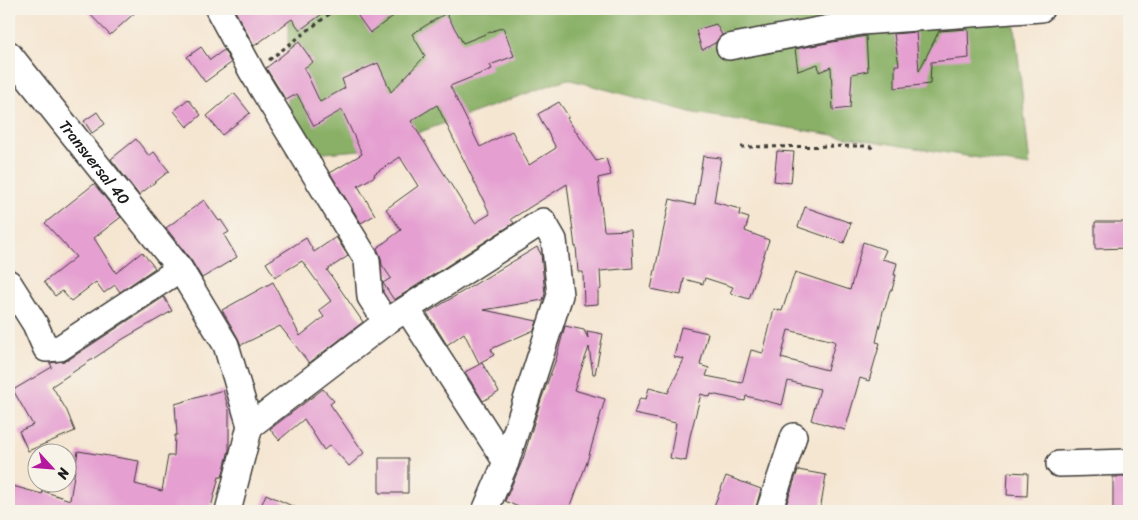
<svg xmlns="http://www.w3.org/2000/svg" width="1138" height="520" font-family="Sriracha,sans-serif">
  <rect width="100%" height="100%" fill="#f7f3e8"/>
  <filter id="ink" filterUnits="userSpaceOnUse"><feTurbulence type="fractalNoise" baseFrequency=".02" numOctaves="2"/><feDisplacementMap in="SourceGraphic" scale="10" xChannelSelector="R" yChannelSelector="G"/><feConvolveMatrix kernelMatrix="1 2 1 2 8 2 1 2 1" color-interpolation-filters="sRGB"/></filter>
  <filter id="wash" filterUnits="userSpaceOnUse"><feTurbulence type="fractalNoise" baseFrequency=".0096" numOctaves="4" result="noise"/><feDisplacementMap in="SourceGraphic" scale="20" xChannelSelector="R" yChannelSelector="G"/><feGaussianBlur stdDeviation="1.12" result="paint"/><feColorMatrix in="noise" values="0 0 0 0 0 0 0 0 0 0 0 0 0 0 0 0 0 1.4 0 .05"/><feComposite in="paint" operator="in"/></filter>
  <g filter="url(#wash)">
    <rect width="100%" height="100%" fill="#f5e6d2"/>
    <path fill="#89b066" stroke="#526641" d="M288,9H1013L1030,166L694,113L567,79L373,149L288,156Z"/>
    <g id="blocks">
      <path fill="#e5a0d1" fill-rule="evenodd" d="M85,9H139L110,35Z
        M234,9H329L300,30L292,19L254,46Z
        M353,9H403L370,33Z
        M446,13L463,43L503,27L514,56L490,65L492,69L450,86L480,147L512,131L529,165L556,148L538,114L559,102L569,117L567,118L596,161L606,158L611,175L598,178L604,230L605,231L631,230L633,268L600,271L601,289L598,291V304L584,305L583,272H578L576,246L575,247L567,184L511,219L514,223L394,300L383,283L391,278L382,265L381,258L377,248L401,230L386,209L418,186L400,157L374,174L375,176L358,186L375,215L361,223L330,173L362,154L342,110L314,126L297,94L286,100L266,68L299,42L313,62L304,68L320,102L345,88L342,79L378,63L391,92L425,56L412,34ZM437,105L490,214L475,223L411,121Z
        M716,24L722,35L715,43L702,50L696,30Z
        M968,29L969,58L931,62L930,84L895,88V65H899L894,34L916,32L919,71L939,31Z
        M866,36L868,71L852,74L850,108L833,110L831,67L819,72L818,64L798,71L795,49Z
        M201,47L210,60L224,50L231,63L205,82L187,57Z
        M234,93L250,113L222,135L207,116Z
        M188,99L201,115L187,127L174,111Z
        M97,112L105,124L92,133L84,121Z
        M136,139L149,156L154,152L169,171L139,195L111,159Z
        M777,151L794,152L791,183L774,181Z
        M703,156L721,158L714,202L740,209L739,215L749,218L745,231L769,240L749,299L730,293L733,287L705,278L703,284L684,279L681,295L651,289L670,199L695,205Z
        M94,184L121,217L94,238L116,273L142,252L155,268L120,292L115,285L104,293L96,282L71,301L62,291L55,296L44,282L76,257L45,223Z
        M204,200L219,221L221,220L229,232L224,235L237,257L202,278L191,260L166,228Z
        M805,207L851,223L844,243L798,227Z
        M1095,222H1129V248L1095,249Z
        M336,237L348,256L327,270L363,322L309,363L280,326L241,345L238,338L222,310L273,282L300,336L324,317L319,310L331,301L302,261L275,277L266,263L306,238L314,252Z
        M863,242L886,250L882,259L897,263L894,275H896L892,290H890L885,308L884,307L876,342L880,343L869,381L860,378L845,430L811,420L820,389L788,381L782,405L746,396L745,401L711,394L710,397L701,394L690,436L686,461L670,458L676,423L634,414L640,398L646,399L649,388L668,393L684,359L674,357L681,327L708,333L700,365L709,368L706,376L742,383L751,350L763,353L774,309L782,311L795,272L850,290ZM788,330L834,341L835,343L827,370L781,358Z
        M537,247L541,254L545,294L543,300L484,310L537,321L534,330L491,349L494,355L479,363L464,333L447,345L427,313Z
        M164,297L172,311L123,339L52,386L67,411L75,431L28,451L19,431L33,425L13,390L52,367L50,363L68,360Z
        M565,326L584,330L588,338L587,331L603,334L595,374H593L589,347L574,390L605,399L587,462L569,511H527L505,501L523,459L541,400L556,359Z
        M482,363L499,392L483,401L465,372Z
        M323,389L334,401L330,404L364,453L349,466L330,445L324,450L304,419L279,440L270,429Z
        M223,390L229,410V450L222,477H219L210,511H9V485L42,494L43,491L70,500L78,451L139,461L135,484L162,491L168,456H174L175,435H177L175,404Z
        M379,458H408V493H379Z
        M798,470L826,475L820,511H784Z
        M1008,472L1028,473L1027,496L1007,495Z
        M726,476L761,489L755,511H712Z
        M1113,477H1129V511H1113Z
        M266,494L303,511H259Z"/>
    </g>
  </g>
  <g filter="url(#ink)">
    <use href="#blocks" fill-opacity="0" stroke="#3d3a37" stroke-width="1"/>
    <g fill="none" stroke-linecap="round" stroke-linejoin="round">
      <g stroke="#3d3a37" stroke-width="28">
        <g id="minor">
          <path d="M218,9L252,72L367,260L370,297L386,322"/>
          <path d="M729,47L861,22L1041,9"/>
          <path id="s1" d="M9,54L180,269L226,345L250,426L228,511"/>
          <path d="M9,283L35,324L46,349L60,348L180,269"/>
          <path d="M407,309L506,462"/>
          <path d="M250,426L386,322L543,221L554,240L560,295L506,462L485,511"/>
          <path d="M1059,464L1129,462"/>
          <path d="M769,511L794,436"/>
        </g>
      </g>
      <path stroke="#3d3a37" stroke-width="3" stroke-dasharray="4 4" stroke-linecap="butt" d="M269,60L336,9
        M741,147L865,146L871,147L873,150"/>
      <use href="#minor" stroke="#fff" stroke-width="25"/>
    </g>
  </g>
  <g text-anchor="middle" stroke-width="4" stroke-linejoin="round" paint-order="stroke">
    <g font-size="16" fill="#1c1c1c" stroke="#f7f3e8">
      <text dy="6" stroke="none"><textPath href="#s1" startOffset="138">Transversal 40</textPath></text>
    </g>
  </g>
  <rect width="1138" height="520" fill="none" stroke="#f7f3e8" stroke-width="30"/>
  <g transform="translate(52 468) rotate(116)"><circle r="24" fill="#f7f3e8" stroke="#9f9d96"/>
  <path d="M0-4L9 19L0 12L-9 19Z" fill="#b5179e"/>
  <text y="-8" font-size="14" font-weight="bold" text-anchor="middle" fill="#1c1c1c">N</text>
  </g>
</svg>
